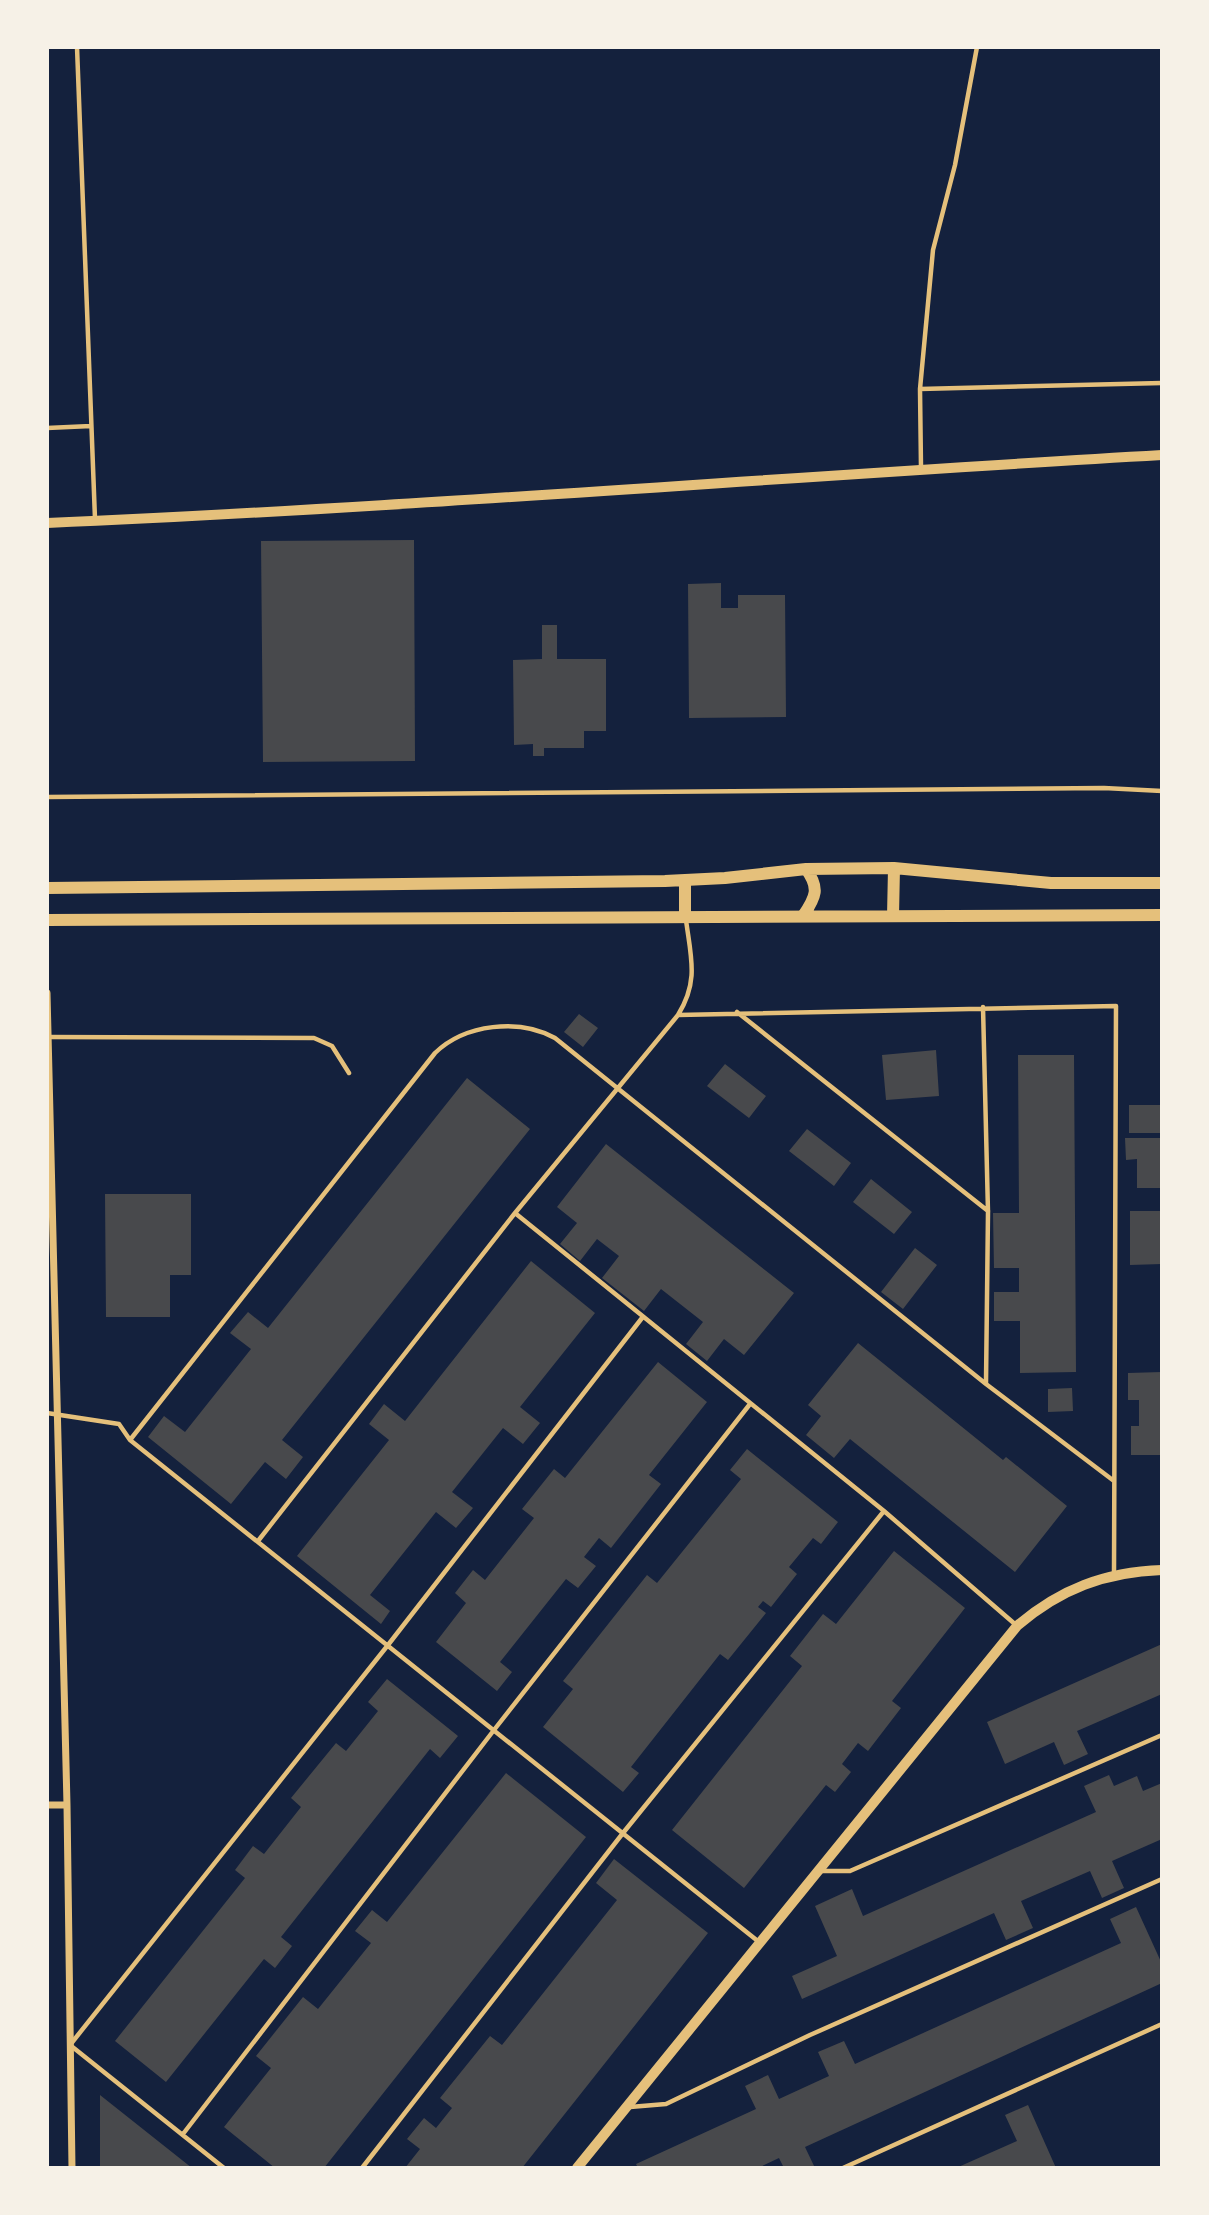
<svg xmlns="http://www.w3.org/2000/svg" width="1209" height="2215" font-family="'Open Sans',sans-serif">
  <rect width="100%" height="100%" fill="#14213d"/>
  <path fill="#48494c" d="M414,540L415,761L263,762L261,541Z
    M721,583V608H738V595H785L786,717L689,718L688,584Z
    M542,625H557V659H606V731H584V748H544V756H533V744L514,745L513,660L542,659Z
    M579,1014L598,1028L583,1047L564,1032Z
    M936,1050L939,1096L886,1100L882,1055Z
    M1018,1055H1074L1076,1372L1020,1373V1321H994V1292H1019V1268H994L993,1213H1019Z
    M725,1064L766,1096L749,1118L707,1086Z
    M467,1078L530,1129L282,1440L303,1457L286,1479L265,1462L231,1504L148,1437L164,1416L185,1432L251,1349L230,1333L248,1312L268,1328Z
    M1129,1105H1162V1133H1129Z
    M807,1129L851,1163L834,1186L789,1151Z
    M1125,1138H1162V1188H1137V1159L1126,1160Z
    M606,1144L794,1293L744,1355L724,1339L707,1361L686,1344L703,1322L661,1289L644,1311L602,1278L619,1256L597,1239L580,1261L560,1244L577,1223L557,1207Z
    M871,1179L912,1212L894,1234L853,1202Z
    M105,1194H191V1275H170V1317H106Z
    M1130,1211H1162V1264L1130,1265Z
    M915,1248L937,1265L903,1309L881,1292Z
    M531,1261L595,1313L520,1407L540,1423L523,1444L503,1428L452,1492L473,1508L456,1528L436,1512L370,1595L390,1611L381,1624L297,1556L389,1440L369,1424L384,1404L405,1421Z
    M858,1343L1003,1460L1006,1457L1067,1506L1015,1572L850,1439L834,1458L806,1435L821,1416L808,1405Z
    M658,1362L707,1402L649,1475L661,1484L611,1548L599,1538L584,1557L596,1566L578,1588L566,1579L500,1662L512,1672L497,1691L436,1642L466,1603L455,1593L473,1570L485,1580L534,1518L522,1509L554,1469L565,1478Z
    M1162,1372V1455H1131V1426H1139V1400H1128V1373Z
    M1072,1388L1073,1411L1048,1412V1389Z
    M747,1449L838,1522L821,1544L813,1538L789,1567L797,1574L771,1607L763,1601L758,1607L766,1613L728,1660L720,1654L631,1767L639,1773L623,1792L543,1727L573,1689L563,1681L647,1575L657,1583L741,1479L730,1470Z
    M894,1551L965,1608L892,1701L901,1708L868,1751L858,1743L842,1764L851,1772L835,1792L826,1785L744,1888L672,1830L802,1666L790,1656L823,1614L836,1624Z
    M1162,1644V1694L1077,1731L1088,1754L1064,1765L1054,1742L1005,1764L987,1722Z
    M387,1679L458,1736L440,1758L430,1749L281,1937L292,1946L275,1968L264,1959L166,2082L115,2041L245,1878L235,1870L253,1846L264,1854L301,1807L291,1798L336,1743L346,1751L378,1711L368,1702Z
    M506,1773L586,1837L324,2168H275L224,2127L271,2068L256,2056L303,1997L318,2009L371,1943L355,1931L372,1910L387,1922Z
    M1109,1775L1114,1786L1137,1776L1143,1791L1162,1783V1839L1112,1861L1124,1888L1102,1898L1090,1871L1021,1901L1033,1928L1006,1940L994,1913L802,1999L792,1976L837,1956L815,1906L852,1889L863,1916L1096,1812L1084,1786Z
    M614,1859L708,1933L522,2168H405L420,2149L407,2139L424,2118L436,2128L452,2108L440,2098L490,2036L502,2045L617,1900L596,1883Z
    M1136,1907L1162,1964V1983L805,2147L815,2168H784L779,2158L758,2168H638L636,2164L756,2109L745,2086L768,2075L779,2099L829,2076L818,2052L844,2041L855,2064L1121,1943L1110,1919Z
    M100,2095L192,2168H100Z
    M1028,2105L1056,2168H956L1017,2141L1005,2115Z"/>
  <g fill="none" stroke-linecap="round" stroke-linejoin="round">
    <path stroke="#e5c07b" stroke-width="4.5" d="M77,47L95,519
      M920,389L1162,383
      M47,428L91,426
      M921,468L920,389L933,250L955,165L977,47
      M47,797L1104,788L1162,791
      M983,1007L988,1212L986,1383
      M737,1012L988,1211
      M678,1015L1116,1006L1114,1574
      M48,1037L314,1038L332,1046L349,1073
      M515,1213L884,1511L1016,1625
      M47,1413L119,1424L130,1440L759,1942
      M130,1440L435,1053C465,1024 519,1018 555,1038L986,1384L1114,1481
      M258,1541L515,1213L678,1015C699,981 691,958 686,920
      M822,1871H850L1162,1735
      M630,2107L666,2104L810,2035L1162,1879
      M183,2134L494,1730L750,1404
      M224,2168L70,2045L388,1645L642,1318
      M362,2168L623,1833L884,1511
      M843,2168L1162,2024"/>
    <path stroke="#e5c07b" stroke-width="7" d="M47,993L67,1805L72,2168
      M47,1805H67"/>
    <path stroke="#e5c07b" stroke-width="10" d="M47,523C419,507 790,476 1162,455
      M577,2168L1017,1626C1060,1589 1105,1572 1162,1570"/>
    <path stroke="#e5c07b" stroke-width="12" d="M685,880V916
      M47,888L665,881L725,878L806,869L894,868L1051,883H1162
      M803,916C816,897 820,888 806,869
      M893,916L894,868
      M47,920L1162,915"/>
  </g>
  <rect width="1209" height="2215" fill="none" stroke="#f6f1e7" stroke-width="98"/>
</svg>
